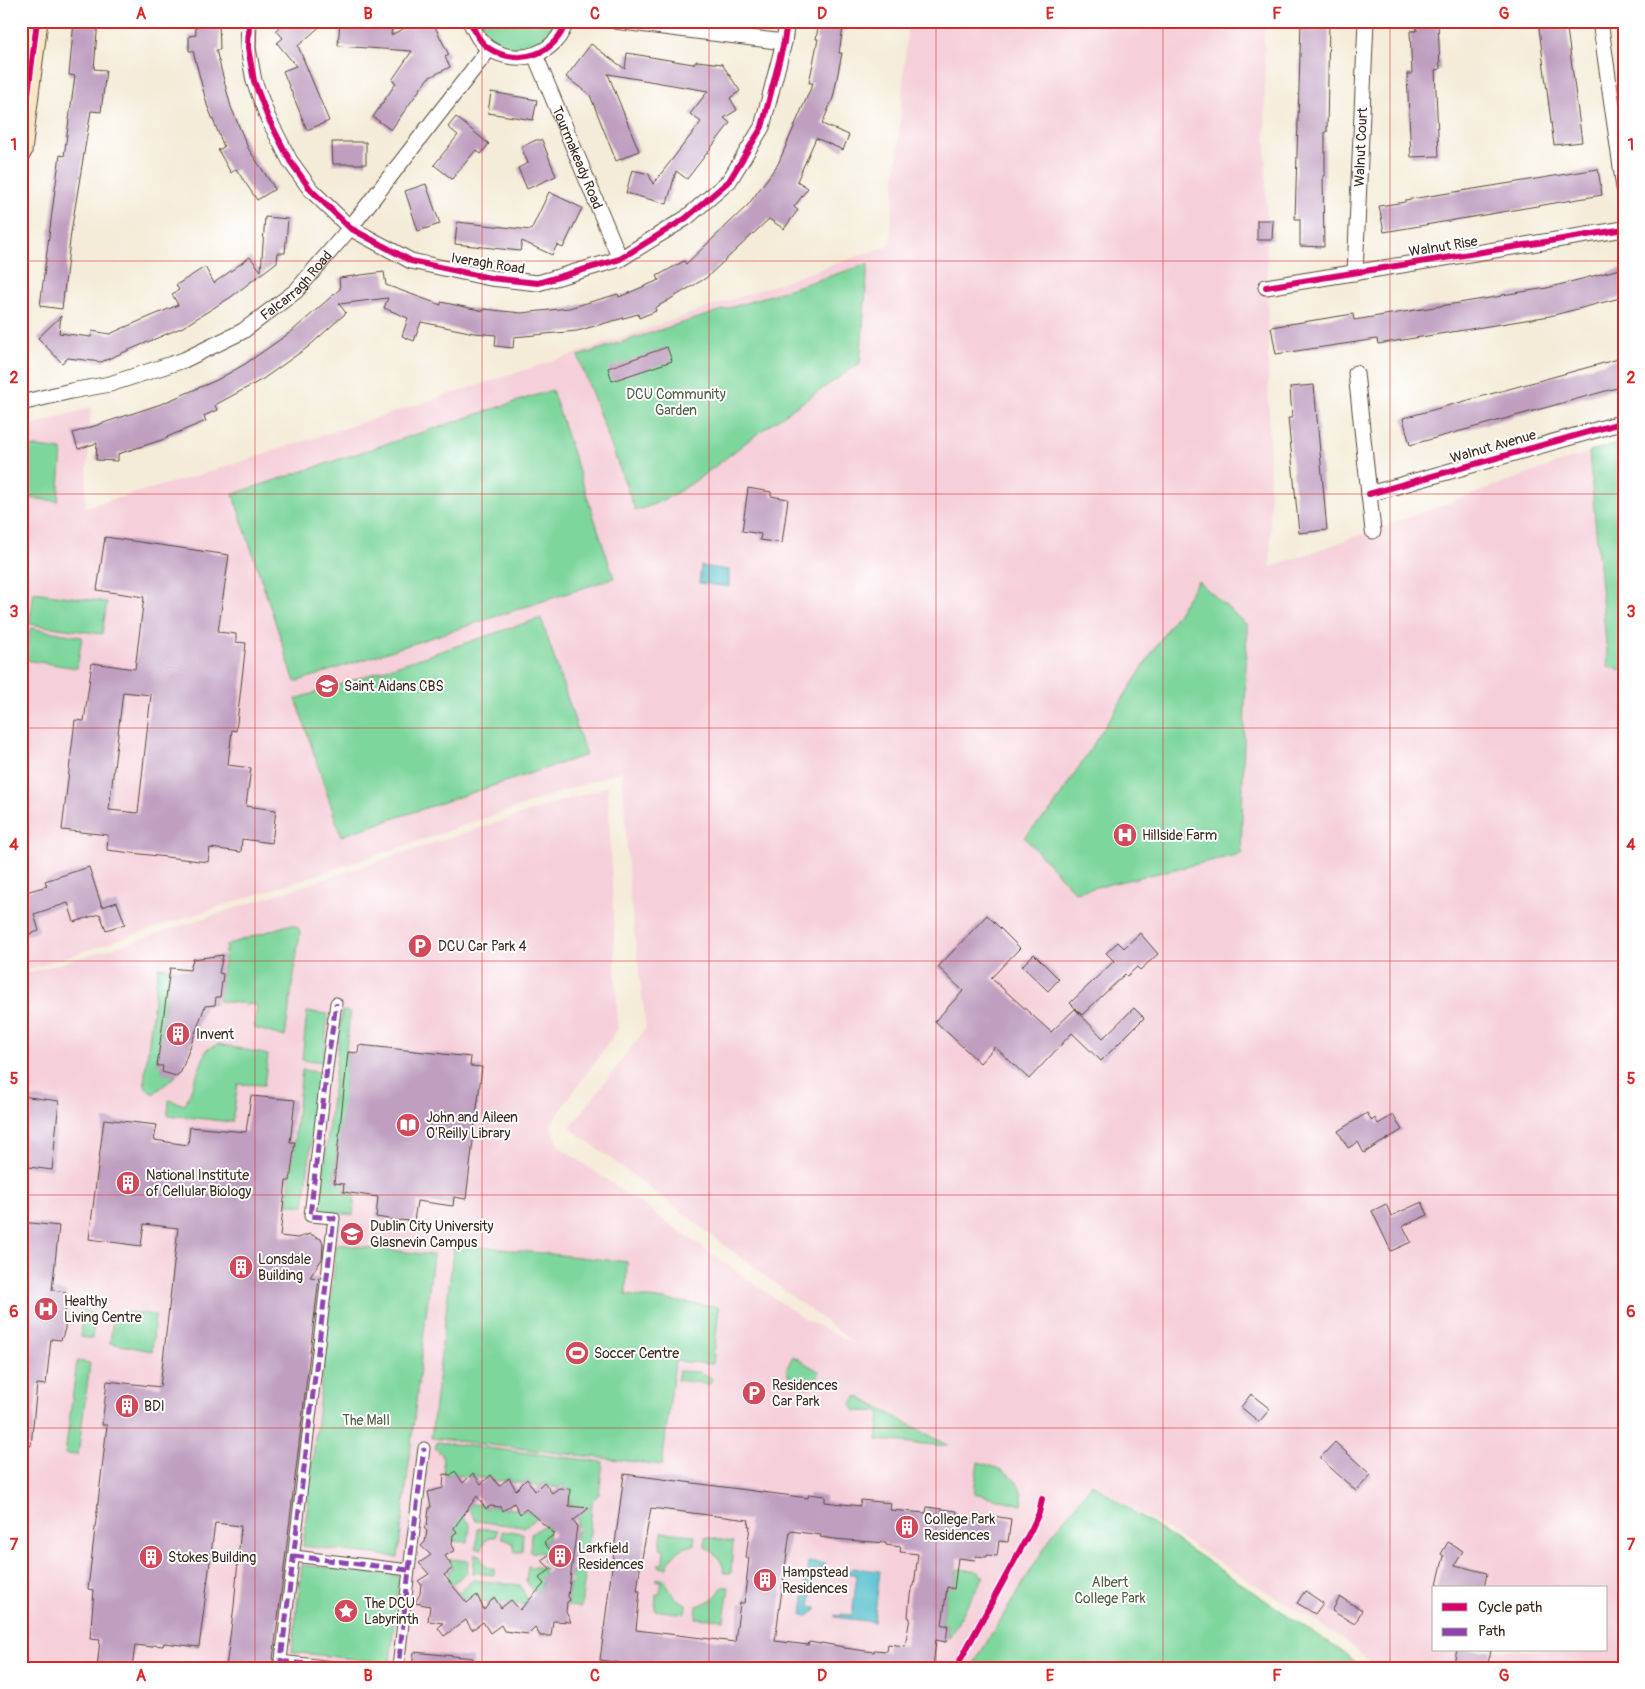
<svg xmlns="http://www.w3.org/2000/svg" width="1645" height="1689" font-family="Pangolin,sans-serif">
  <rect width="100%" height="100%" fill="#fff"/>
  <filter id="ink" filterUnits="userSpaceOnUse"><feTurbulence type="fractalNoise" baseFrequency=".02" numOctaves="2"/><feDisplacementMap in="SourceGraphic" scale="10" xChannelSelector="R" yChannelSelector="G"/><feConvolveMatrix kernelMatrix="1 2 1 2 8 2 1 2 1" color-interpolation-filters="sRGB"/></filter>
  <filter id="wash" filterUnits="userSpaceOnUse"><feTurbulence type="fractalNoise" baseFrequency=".0096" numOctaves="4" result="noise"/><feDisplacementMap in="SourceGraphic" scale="20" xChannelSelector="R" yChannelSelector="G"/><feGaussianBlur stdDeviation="1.12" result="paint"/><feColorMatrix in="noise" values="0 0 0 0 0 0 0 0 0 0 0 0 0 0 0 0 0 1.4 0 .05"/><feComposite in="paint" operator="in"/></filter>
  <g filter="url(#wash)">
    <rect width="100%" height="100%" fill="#f4ecd8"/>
    <path fill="#f5cfd9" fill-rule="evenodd" d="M908,21H1264L1271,567L1589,452L1608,666L1624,671V1668H1377L1342,1638L1092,1484L1053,1534L971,1668H21V975L122,945L608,786L618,1029L551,1124L560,1147L806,1320L855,1344L570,1128L646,1028L630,899L622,771L428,838L21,972V429L91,407L85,507L196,476L562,358L890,245ZM1434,1588H1606V1650H1434Z"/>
    <path fill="#7dd69c" stroke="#5c805d" d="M481,21H555C546,58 492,56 481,21Z
      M868,264L860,363C827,386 793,408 760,432C723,458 679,501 635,510L578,356Z
      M552,390L614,578L295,682L233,494Z
      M1624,441V671L1608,666L1589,452Z
      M29,446L62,450L58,501L25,498Z
      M1198,581L1247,625L1241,854L1075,892L1024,837L1052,809Z
      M34,592L107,602L102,634L29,624Z
      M541,618L586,755L341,836L296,699Z
      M30,628L82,637L77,668L25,660Z
      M288,925C294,925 298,925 300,932L285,1037L254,1028L257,1005L218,1001L226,945Z
      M158,967L170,968L157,1065L163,1066L162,1072L176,1076L153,1094C144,1088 144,1084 145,1074Z
      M342,1011L350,1012L346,1051L348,1052L344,1090L348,1147L337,1146L334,1182L344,1184L355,1193L353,1215L319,1211Z
      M307,1012L328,1014L323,1062L302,1060Z
      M219,1044L268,1055L264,1085L238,1084L232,1122L168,1115L169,1100L185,1105L207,1049Z
      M302,1070L319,1072L304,1206L287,1204Z
      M337,1244L433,1255L398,1557L303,1546Z
      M454,1244L627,1262L626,1295L719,1307L713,1364L675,1361L662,1465L431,1438Z
      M83,1309L95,1315L92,1339L80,1337Z
      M129,1312L155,1315L152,1351L110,1343L113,1319Z
      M793,1356L820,1372C818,1377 816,1384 812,1386C801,1392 790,1379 786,1370Z
      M77,1361L90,1363L78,1455L65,1454Z
      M679,1371L698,1372L712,1378L710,1384L677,1380Z
      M857,1396L949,1446L877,1440L880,1412L855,1411L851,1404Z
      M437,1442L603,1462L599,1494L592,1502L589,1545L584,1551L575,1548L577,1546L575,1544L577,1531L580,1529L577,1526L578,1516L581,1510L578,1507L569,1506L570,1490L565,1489L563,1484L559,1488L548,1486L544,1482L540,1486L530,1484L527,1479L523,1483L511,1482L509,1478L504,1481L494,1480L490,1475L486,1479L476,1477L473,1473L469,1477L458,1475L455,1472L451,1475L444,1474L442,1454L435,1448Z
      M978,1462C1001,1468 1025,1477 1022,1505L974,1493Z
      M1092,1484L1341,1651L1360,1668H971L1053,1534Z
      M471,1504L483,1505L486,1509L490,1506L501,1507L504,1511L508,1508L536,1513L539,1517L524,1527L476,1521L468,1508Z
      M456,1507L470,1525L468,1542L453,1541V1535L457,1532L454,1528Z
      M545,1525L549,1529L548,1539L544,1542L547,1546L546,1553L530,1552L531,1534Z
      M478,1528L497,1530L496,1537C488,1536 483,1542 482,1549H476Z
      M502,1531L523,1533L522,1552H515L513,1543L502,1538Z
      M662,1532L695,1535L694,1545C680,1548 671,1554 667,1568L659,1567V1564L663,1563L664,1549L660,1548Z
      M705,1537L733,1542L731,1573H724C723,1560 715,1553 705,1547Z
      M475,1554L481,1555C481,1563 486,1568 494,1569V1575L473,1573Z
      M450,1559L468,1561L467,1572L451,1585L448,1581L449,1571L453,1568L450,1563Z
      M302,1565L399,1576L390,1663L292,1652Z
      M528,1566L545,1568L541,1592L537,1595L526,1581Z
      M961,1569L979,1572L981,1576H984L949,1638H947L948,1625H942L947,1587L954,1588L957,1571L953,1570Z
      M572,1571H581L585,1576L581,1607L567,1606L568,1602L570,1600L568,1596L570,1584L573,1582L571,1578Z
      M657,1578L665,1580C669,1591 674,1599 686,1604L685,1614L655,1610L656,1594H660L661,1581H657Z
      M473,1580L520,1585L528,1601L525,1605L515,1604L511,1600L507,1603L497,1602L494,1597L491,1602L480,1601L477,1595L472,1599L462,1598L458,1593Z
      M722,1587H729L724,1620L696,1618L697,1606C708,1602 717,1598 722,1587Z"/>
    <path fill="#53bfce" stroke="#477476" d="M701,566L729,570V587L699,583Z
      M808,1562L826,1564L825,1568L815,1569L810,1607L816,1608V1610L808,1616L802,1615Z
      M853,1568L880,1571L874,1622L835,1617V1615L841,1616V1614L852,1615L857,1575L845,1573Z"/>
    <g id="blocks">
      <path fill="#bf9ec0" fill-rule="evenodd" d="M74,21H98L94,69L106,70L101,112L91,111L71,232L62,309L40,306L54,197L60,155L64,156L75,76L69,75Z
        M195,21H219L220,50H216L231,107L248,148L275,189L257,200L236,169L231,173L218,150L224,147L207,105L193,51H189V36L196,35Z
        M286,21H326L298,46L329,121L307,130L283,71L296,66L277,43L283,38L276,30Z
        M340,21L393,22L391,35L419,21H432L449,55L445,57L450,67L428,78L391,130L373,117L396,83L392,80L412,51L338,46Z
        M819,21H844L839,53H842L833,98L822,124L849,135L843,150L816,138L797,181L808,188L794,207L798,210L784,229L769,219L706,278L655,308L656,311L639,318L638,314L577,331L514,337L513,348L495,346L496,335L474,333L421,322L414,341L402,336L408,318L384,308L388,298L339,304L346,313L308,347L263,379L215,405L217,410L204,416L206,421L167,437L168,438L118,454V461L96,460L97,443L78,449L73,433L161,404L217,380L245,364L291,332L340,289L339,278L384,272L386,285L441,305V302L484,311V309L521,313L569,308L618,294L619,297L659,280L657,276L684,261L686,264L748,205L778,164L813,83H809L818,39H816Z
        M1301,21H1329L1327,132H1325V176H1323L1324,247L1300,246V219H1295Z
        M1416,21H1438L1440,69L1435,70L1439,156L1411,157L1407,74H1412L1410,31H1417Z
        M1538,21H1566L1582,142L1554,145Z
        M591,44L625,69L627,53L693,64L697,61L722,64L740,91L730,98L737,110L724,118L730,123L687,179L676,171L667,204L626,193L632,170L649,174L653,184L701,122L690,114L708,91L608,74L639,151L616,161L590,95L566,77Z
        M491,92L537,100L533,120L488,113Z
        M456,117L489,144L481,154L476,150L452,179L434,165L458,135L448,127Z
        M536,140H542L556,176L527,189L518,168L528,163L521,147Z
        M332,142H366V164H333Z
        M1598,169L1602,195L1384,232L1379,206L1405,202V200Z
        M426,184L440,224L418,231L405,191Z
        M549,192L582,208L563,248L557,245L552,255L522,241L520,251L455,244L457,222L531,230Z
        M265,217L288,219L285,253H278L277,262L231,297L183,327L101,362L68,358L62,363L38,338L61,316L59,333L91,337L92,331L110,334L123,328L178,305L172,294L179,290L176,285L205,267L214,283L250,257L261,271Z
        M1257,220H1273L1272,240H1257Z
        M1624,268V297L1550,316L1378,344L1377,339L1276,354L1271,327L1353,314L1354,320L1502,296V295L1547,288Z
        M667,347L672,361L612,381L608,368Z
        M1622,358L1624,366V386L1410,445L1403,418Z
        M1314,385L1327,530L1299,533L1288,418H1292L1290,387Z
        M748,488L771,492V496L788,499L782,543L760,540L761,534L742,531Z
        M105,537L229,555L218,632L236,634V642L246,643L236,731L232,730L228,765L251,768L246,806L276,810L272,843L242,839L241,852L210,848L208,862L107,850L108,835L62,830L75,720L84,721L92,663L135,669L144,597L97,590ZM123,692L151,695L138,813L109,810Z
        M89,867L102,907L117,902L125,924L106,930L100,914L74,922L68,903L34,914L39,931L21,937V886L24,885L26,892L47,886L45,881Z
        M987,915L1020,948L991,978L1051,1032L1075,1009L1103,1038L1134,1008L1144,1018L1101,1061L1072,1033L1029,1079L995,1047L980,1063L935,1021L963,991L938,967Z
        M1140,933L1158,954L1140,970L1137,967L1127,976L1125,974L1082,1015L1070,1003L1114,961L1106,953L1118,942L1124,948Z
        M1034,954L1059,979L1048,991L1022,966Z
        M223,955L219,973L223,974L220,997H216L215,1005L205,1006L181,1072L176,1076L162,1072L163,1066H157L170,968L190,970L193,959Z
        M359,1045L471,1057L470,1066L482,1067L466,1199L454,1197L453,1206L417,1201L414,1221L395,1220L376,1217L378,1197L343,1192L344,1184L334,1183L348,1052L358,1053Z
        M21,1096L59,1101L52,1170L21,1166Z
        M251,1096L295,1100L290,1142H295L290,1181H286L280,1236L297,1238L310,1234L321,1239L323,1244L322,1259L310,1277L319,1278L272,1668H226L234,1606L241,1526L215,1523L199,1647L164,1643L163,1646L153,1645L152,1647L135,1645L132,1668H97L100,1640L90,1639L94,1590L88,1589L107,1425H102L107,1381L160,1387L178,1228L144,1224L141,1246L89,1239L104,1119L157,1125L154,1140L188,1145L190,1127L246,1132Z
        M1367,1113L1372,1121L1375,1118L1378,1124L1393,1115L1402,1130L1364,1153L1358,1142L1348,1148L1338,1131Z
        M1422,1202L1428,1215L1403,1226L1411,1242L1391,1251L1372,1211L1386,1204L1391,1216Z
        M21,1222L59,1226L52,1290L66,1292L65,1329L61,1340L51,1339L46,1385L37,1384L31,1446L21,1445Z
        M1251,1394L1270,1409L1259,1422L1241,1407Z
        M1335,1442L1371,1475L1356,1491L1320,1458Z
        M455,1471L463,1483L473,1473L481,1484L491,1475L499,1486L509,1478L516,1490L527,1479L535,1491L544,1482L552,1493L559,1488L570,1489L569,1506L589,1508L573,1521L577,1526L568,1596L570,1600L567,1602L566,1612L571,1622L553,1621L551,1636H540L535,1627L528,1634L504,1631L501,1625L490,1633L483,1622L472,1630L466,1620L444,1636L438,1628L443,1623L428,1621L430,1606L415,1603L420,1594L421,1584L418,1581L429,1574L419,1563L431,1555L421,1546L425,1542L427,1531L424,1528L427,1525L429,1508L431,1507L428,1492L443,1488L444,1474L451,1475ZM477,1496L486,1509L490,1506L501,1507L503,1511L514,1503L520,1514L526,1509L555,1534L544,1542L552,1553L541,1560L551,1569L539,1578L544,1584L520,1610L511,1600L501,1608L494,1597L484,1610L477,1595L467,1603L444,1575L453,1568L445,1556L455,1550L452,1545L453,1535L457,1532L454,1528Z
        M624,1474L808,1498L809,1494L825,1496V1502L860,1506L861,1500L891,1503L890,1510L926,1513L927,1507L957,1511V1517L992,1522L993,1516L1011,1519L1008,1542L999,1541L997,1556L987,1555V1557L976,1556L975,1560L958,1558L954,1589L947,1587L942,1625H948L946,1642L936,1640L933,1668H657L600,1660ZM651,1508L749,1520L748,1526H750L746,1558H749L744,1603H740L735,1642L636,1630L640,1591H637L640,1569ZM790,1531L821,1535L820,1537L834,1539L886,1543V1545L901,1547L900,1552L918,1554L914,1586H912L910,1595L908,1617L910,1618L905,1646L888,1644L887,1651L874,1650V1652L844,1648V1647L821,1643V1644L809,1642L808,1645L775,1641Z
        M1448,1542L1463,1551L1455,1565L1487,1573L1484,1588H1436L1444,1556L1441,1554Z
        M1305,1591L1323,1603L1315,1614L1297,1603Z
        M1340,1597L1362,1610L1355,1624L1332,1611Z
        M1457,1650H1491L1487,1668H1453Z
        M414,1652L473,1658V1668H412Z"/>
    </g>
  </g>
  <g filter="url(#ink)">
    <use href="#blocks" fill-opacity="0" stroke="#57473a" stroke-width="1"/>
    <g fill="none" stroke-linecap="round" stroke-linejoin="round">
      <g stroke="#57473a" stroke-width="13">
        <path id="pedestrian" d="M294,1556L409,1570L398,1668
          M409,1570L424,1448
          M280,1661L342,1668
          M280,1668L334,1218L310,1216L327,1068L336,1003"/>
      </g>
      <g stroke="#57473a" stroke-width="17">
        <g id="minor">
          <path d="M249,21L248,48L254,81L268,118L290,161L311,190L350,228L411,261L490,278L538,283L620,259L686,218L729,181L762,127L784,42L787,21"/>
          <path d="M470,21C475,32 480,43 490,49C519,67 557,54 566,21"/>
          <path d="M615,21L784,42"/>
          <path d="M1600,21L1624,188"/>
          <path id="s1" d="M535,55L620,259"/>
          <path id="s2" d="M1355,273L1366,21"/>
          <path d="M1266,287L1624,229"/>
          <path d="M1356,373L1373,531"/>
          <path id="s3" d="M21,403L71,391L110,384L184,360L243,331L296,291L350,228L489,49"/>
          <path d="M1369,494L1624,422"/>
        </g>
      </g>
      <g stroke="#57473a" stroke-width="23">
        <path id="secondary" d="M21,151L37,21"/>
      </g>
      <use href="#pedestrian" stroke="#fff" stroke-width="11"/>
      <use href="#minor" stroke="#fff" stroke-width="15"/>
      <use href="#secondary" stroke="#fbe6c4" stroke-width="21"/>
      <path stroke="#8e44ad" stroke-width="5" stroke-dasharray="10 5" stroke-linecap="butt" d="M294,1556L409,1570L398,1668
        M409,1570L424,1448
        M280,1661L342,1668
        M280,1668L334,1218L310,1216L327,1068L336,1003"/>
      <g stroke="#fff" stroke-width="9">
        <path id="cycleway" d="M249,21L248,48L254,81L268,118L290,161L311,190L350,228L411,261L490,278L538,283L620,259L686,218L729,181L762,127L784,42L787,21
          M470,21C475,32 480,43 490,49C519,67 557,54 566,21
          M21,151L37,21
          M1266,287L1624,229
          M1369,494L1624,422
          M956,1668L1031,1530L1039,1513L1042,1499"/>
      </g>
      <use href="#cycleway" stroke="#d6006c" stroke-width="6"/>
    </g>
  </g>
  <path fill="none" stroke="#d62828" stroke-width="1" stroke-opacity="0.55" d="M255,21V1668M482,21V1668M709,21V1668M936,21V1668M1163,21V1668M1390,21V1668M21,261H1624M21,494H1624M21,728H1624M21,961H1624M21,1195H1624M21,1428H1624"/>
  <defs>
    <g id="school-disc" transform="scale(1.25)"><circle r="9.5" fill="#d1495b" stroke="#fff"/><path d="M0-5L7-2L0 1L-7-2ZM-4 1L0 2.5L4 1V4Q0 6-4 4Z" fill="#fff"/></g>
    <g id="hospital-disc" transform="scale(1.25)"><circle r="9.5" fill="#d1495b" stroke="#fff"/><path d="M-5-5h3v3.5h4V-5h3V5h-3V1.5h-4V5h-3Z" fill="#fff"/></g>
    <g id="parking-disc" transform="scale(1.25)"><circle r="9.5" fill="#d1495b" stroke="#fff"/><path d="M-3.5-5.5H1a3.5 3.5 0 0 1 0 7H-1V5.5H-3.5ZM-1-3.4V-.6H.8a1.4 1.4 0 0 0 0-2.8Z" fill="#fff"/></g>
    <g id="building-disc" transform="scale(1.25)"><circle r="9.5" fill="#d1495b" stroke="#fff"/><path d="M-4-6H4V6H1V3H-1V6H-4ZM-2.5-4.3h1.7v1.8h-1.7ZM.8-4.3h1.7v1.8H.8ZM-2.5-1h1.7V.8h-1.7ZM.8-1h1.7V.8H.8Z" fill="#fff"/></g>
    <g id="library-disc" transform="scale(1.25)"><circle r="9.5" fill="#d1495b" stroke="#fff"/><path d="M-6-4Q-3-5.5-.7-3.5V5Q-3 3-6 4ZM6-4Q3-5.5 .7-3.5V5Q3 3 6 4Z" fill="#fff"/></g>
    <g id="university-disc" transform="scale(1.25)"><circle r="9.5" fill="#d1495b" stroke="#fff"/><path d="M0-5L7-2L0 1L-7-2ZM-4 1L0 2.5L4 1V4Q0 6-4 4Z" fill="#fff"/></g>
    <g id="stadium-disc" transform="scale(1.25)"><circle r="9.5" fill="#d1495b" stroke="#fff"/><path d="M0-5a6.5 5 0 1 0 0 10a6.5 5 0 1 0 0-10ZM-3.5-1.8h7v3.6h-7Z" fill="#fff"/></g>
    <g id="sight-disc" transform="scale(1.25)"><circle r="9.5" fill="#d1495b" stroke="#fff"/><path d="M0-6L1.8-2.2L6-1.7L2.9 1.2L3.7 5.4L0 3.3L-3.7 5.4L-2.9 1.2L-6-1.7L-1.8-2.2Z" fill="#fff"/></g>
  </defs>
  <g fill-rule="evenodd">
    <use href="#school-disc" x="327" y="686"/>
    <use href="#hospital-disc" x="1125" y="835"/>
    <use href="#parking-disc" x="420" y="946"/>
    <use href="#building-disc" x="178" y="1034"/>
    <use href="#library-disc" x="408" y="1125"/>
    <use href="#building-disc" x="128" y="1183"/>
    <use href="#university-disc" x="352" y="1234"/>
    <use href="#building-disc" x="241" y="1267"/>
    <use href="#hospital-disc" x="46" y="1309"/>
    <use href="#stadium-disc" x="577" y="1353"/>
    <use href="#parking-disc" x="754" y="1393"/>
    <use href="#building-disc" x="127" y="1406"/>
    <use href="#building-disc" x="907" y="1527"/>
    <use href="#building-disc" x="560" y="1556"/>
    <use href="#building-disc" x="151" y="1557"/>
    <use href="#building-disc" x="765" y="1580"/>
    <use href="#sight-disc" x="346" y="1611"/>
  </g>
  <g text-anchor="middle" stroke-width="4" stroke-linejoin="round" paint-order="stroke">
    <g font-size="14" fill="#3b2a1e" stroke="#fff">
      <text dy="5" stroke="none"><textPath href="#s2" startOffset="126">Walnut Court</textPath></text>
      <text dy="5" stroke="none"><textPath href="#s1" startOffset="111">Tourmakeady Road</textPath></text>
      <text transform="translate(1443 246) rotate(-9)" y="5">Walnut Rise</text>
      <text transform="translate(488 263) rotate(9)" y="5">Iveragh Road</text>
      <text dy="5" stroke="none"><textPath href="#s3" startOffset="305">Falcarragh Road</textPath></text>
      <text transform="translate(1493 446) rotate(-16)" y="5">Walnut Avenue</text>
    </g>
    <g font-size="14" fill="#4f5e44" stroke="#fff">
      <text x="676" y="399">DCU Community<tspan x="676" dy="16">Garden</tspan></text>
      <text x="366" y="1425">The Mall</text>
      <text x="1110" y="1587">Albert<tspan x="1110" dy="16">College Park</tspan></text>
    </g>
    <g font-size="14" fill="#3b2a1e" stroke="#fff" text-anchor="start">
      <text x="344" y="691">Saint Aidans CBS</text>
      <text x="1142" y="840">Hillside Farm</text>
      <text x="438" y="951">DCU Car Park 4</text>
      <text x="196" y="1039">Invent</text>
      <text x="426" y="1122">John and Aileen<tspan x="426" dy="16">O'Reilly Library</tspan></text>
      <text x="146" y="1180">National Institute<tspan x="146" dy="16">of Cellular Biology</tspan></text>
      <text x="370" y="1231">Dublin City University<tspan x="370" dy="16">Glasnevin Campus</tspan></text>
      <text x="258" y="1264">Lonsdale<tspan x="258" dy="16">Building</tspan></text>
      <text x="64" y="1306">Healthy<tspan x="64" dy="16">Living Centre</tspan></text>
      <text x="594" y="1358">Soccer Centre</text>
      <text x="772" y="1390">Residences<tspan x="772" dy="16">Car Park</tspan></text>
      <text x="144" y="1411">BDI</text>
      <text x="924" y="1524">College Park<tspan x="924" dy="16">Residences</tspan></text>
      <text x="578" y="1553">Larkfield<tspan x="578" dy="16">Residences</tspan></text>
      <text x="168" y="1562">Stokes Building</text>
      <text x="782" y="1577">Hampstead<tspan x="782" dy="16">Residences</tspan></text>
      <text x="364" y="1608">The DCU<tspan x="364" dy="16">Labyrinth</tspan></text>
    </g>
  </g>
  <rect width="1645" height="1689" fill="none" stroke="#fff" stroke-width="55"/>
  <rect x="1432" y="1586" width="175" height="65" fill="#ffffff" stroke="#b1aaa5"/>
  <rect x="1442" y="1603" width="25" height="8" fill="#d6006c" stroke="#b1aaa5"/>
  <text x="1478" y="1612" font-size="15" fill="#3b2a1e">Cycle path</text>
  <rect x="1442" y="1628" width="25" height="8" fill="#8e44ad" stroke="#b1aaa5"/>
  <text x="1478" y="1636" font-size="15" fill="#3b2a1e">Path</text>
  <rect x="28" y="28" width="1590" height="1634" fill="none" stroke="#d62828" stroke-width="2"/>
  <g font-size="16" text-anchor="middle" font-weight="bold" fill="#d62828">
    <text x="141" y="19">A</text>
    <text x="368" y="19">B</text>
    <text x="595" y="19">C</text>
    <text x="822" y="19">D</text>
    <text x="1050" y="19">E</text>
    <text x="1277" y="19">F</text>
    <text x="1504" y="19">G</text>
    <text x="14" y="150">1</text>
    <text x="1631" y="150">1</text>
    <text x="14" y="383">2</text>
    <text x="1631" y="383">2</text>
    <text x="14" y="617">3</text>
    <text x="1631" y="617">3</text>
    <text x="14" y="850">4</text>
    <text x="1631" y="850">4</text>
    <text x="14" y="1084">5</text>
    <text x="1631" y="1084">5</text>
    <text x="14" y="1317">6</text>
    <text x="1631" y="1317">6</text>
    <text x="14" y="1550">7</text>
    <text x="1631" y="1550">7</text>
    <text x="141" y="1681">A</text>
    <text x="368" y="1681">B</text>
    <text x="595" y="1681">C</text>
    <text x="822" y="1681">D</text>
    <text x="1050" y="1681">E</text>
    <text x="1277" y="1681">F</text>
    <text x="1504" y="1681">G</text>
  </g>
</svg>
